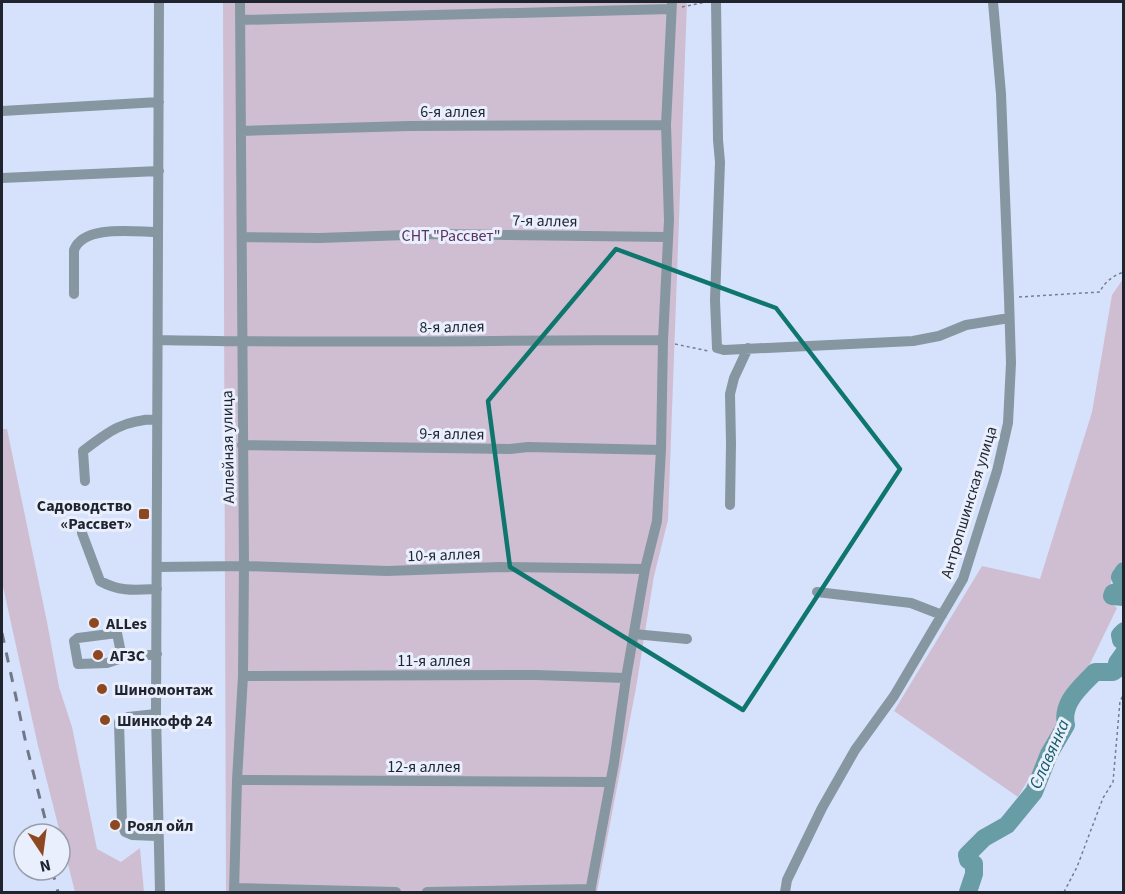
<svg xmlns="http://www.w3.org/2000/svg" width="1125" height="894" font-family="'Source Sans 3',sans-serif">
  <rect width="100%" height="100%" fill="#d6e2fb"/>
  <path fill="#cfbed2" d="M223,2H687L668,520L654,576L636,688L597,892H226Z
    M1123,279V562L1115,568L1107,598L1117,608L1085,674L1061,715L1042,756L1018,797L894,711L982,566L1040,579L1092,412L1112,295Z
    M2,429H7L47,622L59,687L72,727L97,849L121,862L140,848L144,892H75L38,746L2,582Z"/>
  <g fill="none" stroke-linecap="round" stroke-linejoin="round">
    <path stroke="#699da5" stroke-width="18" d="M1124,571L1120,577L1123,583V589L1113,593L1112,596L1124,597
      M1124,631L1120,635L1121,640L1124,641
      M968,892L974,874V864L968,860L967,855L984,838L1007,825L1034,792L1049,754L1066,725C1061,702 1081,687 1095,672H1113L1117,669V663L1124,653"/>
    <path stroke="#757e8f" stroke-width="1.5" stroke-dasharray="3 3" stroke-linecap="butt" d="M682,7L706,2
      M1019,297L1100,292C1104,282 1114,275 1124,272
      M675,344L708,351
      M1064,892L1077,867L1103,798L1113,782L1120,701L1124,694"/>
    <path stroke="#8697a2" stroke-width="10" d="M159,2L156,714L160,892
      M716,2L718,140L720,162L715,300L717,348L724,350L913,341L939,336L966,325L1009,318
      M240,20L671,9
      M2,111L159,102
      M241,131L408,126L666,125
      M2,178L159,171
      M242,237L319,238L436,234L667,237
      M74,294V250C84,224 135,232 158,232
      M158,340C326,344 494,340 663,340
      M242,445L510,449L528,447L661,450
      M85,481L83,451C109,431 123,420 157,419
      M730,505L731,444L730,394L734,378L748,348
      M82,533L100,581C120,592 135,590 157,589
      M157,567L244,566L387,571L500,567L645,569
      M817,592L911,603L942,615
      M634,634L687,639
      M122,658L117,633L78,638L74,641L78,664L107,663L122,658L157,654
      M243,676L536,675L626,678
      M156,714L128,717L119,722L122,823L125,832L132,835L157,836
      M237,780L610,782
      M234,888L396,892
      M234,892L237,780L243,676L244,566L240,2
      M427,892L591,889
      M590,892L614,763L626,678L645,569L657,521L661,450L663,340L669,220L666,125L672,2
      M785,892L787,880L822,808L855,750L894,696L963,579L997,471L1008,423L1011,363L1009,298L1001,94L993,2"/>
    <path stroke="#6f7788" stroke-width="3" stroke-dasharray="10 10" stroke-linecap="butt" d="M2,633L27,748L49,834
      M52,870L58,892"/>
  </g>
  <path fill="none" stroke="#0f766e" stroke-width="4.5" stroke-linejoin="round" d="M616,249L776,308L900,469L743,710L510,567L488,401Z"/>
  <g fill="#8e4821" stroke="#e9effc" stroke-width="2">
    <rect x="138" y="508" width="12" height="12" rx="3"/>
    <circle cx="94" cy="623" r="6"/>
    <circle cx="98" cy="655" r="6"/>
    <circle cx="102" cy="689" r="6"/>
    <circle cx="105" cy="720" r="6"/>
    <circle cx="115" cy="825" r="6"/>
  </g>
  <g text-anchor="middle" stroke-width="6" stroke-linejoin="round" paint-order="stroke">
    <g font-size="16" fill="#1f242f" stroke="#e9effc">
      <text x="453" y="117">6-я аллея</text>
      <text transform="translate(545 220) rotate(1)" y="6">7-я аллея</text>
      <text transform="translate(452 326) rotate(-1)" y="6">8-я аллея</text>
      <text transform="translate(452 433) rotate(1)" y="6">9-я аллея</text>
      <text transform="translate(227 447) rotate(-91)" y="6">Аллейная улица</text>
      <text transform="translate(968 502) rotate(-73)" y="6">Антропшинская улица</text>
      <text transform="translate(444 554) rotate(-2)" y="6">10-я аллея</text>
      <text x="434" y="666">11-я аллея</text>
      <text x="424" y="772">12-я аллея</text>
    </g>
    <g font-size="16" fill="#59325f" stroke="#e9effc">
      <text x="451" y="241">СНТ "Рассвет"</text>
    </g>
    <g font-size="16" font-weight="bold" fill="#1f242f" stroke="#e9effc" text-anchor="start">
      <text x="132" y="511" text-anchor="end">Садоводство<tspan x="132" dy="18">«Рассвет»</tspan></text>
      <text x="106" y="629">ALLes</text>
      <text x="110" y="661">АГЗС</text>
      <text x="114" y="695">Шиномонтаж</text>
      <text x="117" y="726">Шинкофф 24</text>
      <text x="127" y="831">Роял ойл</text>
    </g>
    <g font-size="18" font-style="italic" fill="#18606a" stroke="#e9effc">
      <text transform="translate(1049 754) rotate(-66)" y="6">Славянка</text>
    </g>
  </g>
  <rect width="1125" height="894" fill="none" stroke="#1f242f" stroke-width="6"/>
  <g transform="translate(42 852) rotate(167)"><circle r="28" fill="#e9effc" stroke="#989eaa" stroke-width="1.5"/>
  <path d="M0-4.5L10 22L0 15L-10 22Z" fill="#8e4821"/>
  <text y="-9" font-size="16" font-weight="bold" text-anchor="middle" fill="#1f242f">N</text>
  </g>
</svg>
